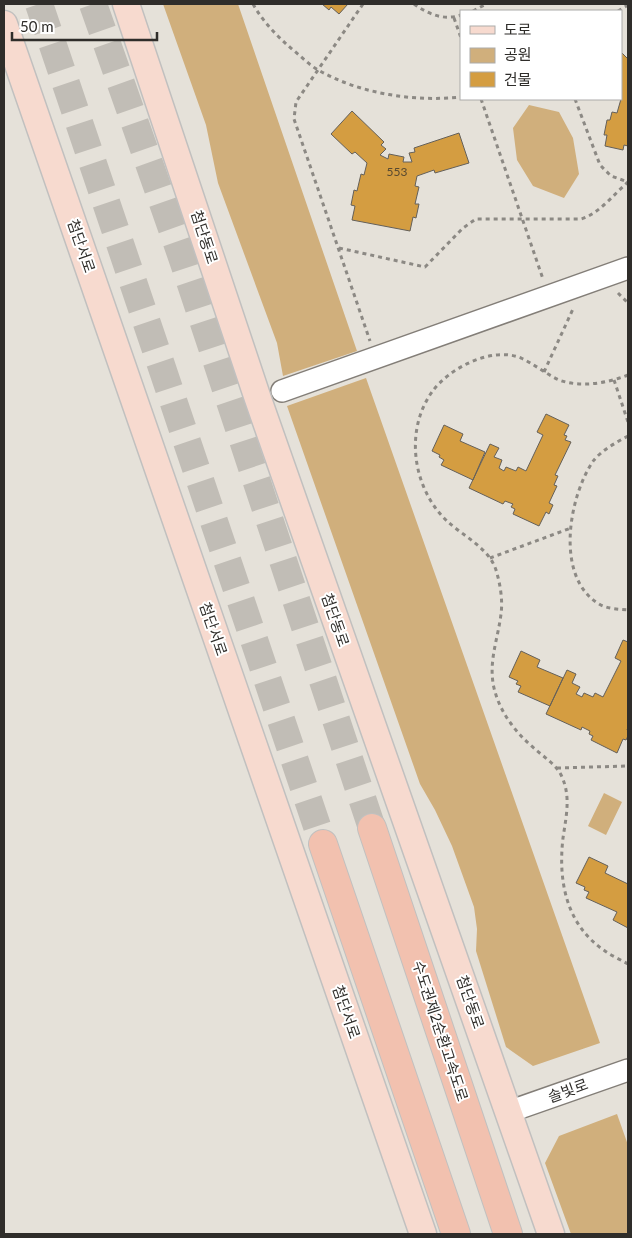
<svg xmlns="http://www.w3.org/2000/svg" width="632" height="1238" font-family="Lato,'Noto Sans KR',sans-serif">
  <rect width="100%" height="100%" fill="#e5e1d9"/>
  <path fill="#d0af7c" d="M163,4H238L357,351L283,376L277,343L218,183L206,125Z
    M529,105L559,112L573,138L579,174L564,198L533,186L517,160L513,128Z
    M366,378L600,1043L533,1066L506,1047L476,951L477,929L474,907L452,846L435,810L420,784L287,406Z
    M604,793L622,802L606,835L588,826Z
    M617,1114L628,1145V1234H571L545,1163L559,1136Z"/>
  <path fill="#d49d41" stroke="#64605a" d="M322,4H348L339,14L331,7L329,10Z
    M621,52L628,59V146L624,145L623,150L605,146L607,135H604L607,120H610L612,112L617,113L621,99Z
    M352,111L384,142L381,145L386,149L380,155L388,159L389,154L404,157L403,162H412L409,153L415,152L414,148L459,133L469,163L435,173L434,170L417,176L415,186L419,187L415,204H419L416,218L413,217L410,231L352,220L355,206L351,205L354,190L357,191L361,174L364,175L367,163L355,152L352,154L331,134Z
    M546,414L569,425L564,435L567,436L565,440L571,442L555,475L558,476L554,485L557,486L549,503L553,505L549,514L546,512L539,526L513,514L515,509L511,507L513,504L505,501L503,504L469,488L490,444L499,448L494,457L502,460L499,468L504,471L506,467L516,471L518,467L526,471L543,435L537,432Z
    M444,425L463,434L460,441L485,452L473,480L441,465L444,460L439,457L440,455L432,451Z
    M623,640L628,642V727L627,730L628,731V736L626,740L623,739L617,753L591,740L593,736L589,734L590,731L582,727L581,730L546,714L567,670L576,674L572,683L580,687L576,694L582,697L584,693L593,697L595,693L603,697L621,661L615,658Z
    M521,651L540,660L537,667L563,678L550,706L518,692L521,686L516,684L518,681L509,677Z
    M589,857L608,866L605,873L628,884V928L613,920L617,912L586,898L589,892L584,890L585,887L576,883Z"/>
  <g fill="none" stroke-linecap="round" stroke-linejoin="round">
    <path stroke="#c1bdb6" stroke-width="28" stroke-dasharray="28 14" stroke-linecap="butt" d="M39,4L323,844
      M93,4L182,257L372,828"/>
    <g stroke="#837e78" stroke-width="24">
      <path id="minor" d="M282,391L628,268
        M508,1112L628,1070"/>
    </g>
    <g stroke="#c1c0bf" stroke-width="29">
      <path id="major" d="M126,4L258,399L551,1234
        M4,24L423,1234"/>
    </g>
    <g stroke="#c1c0bf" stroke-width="30">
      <path id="highway" d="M372,828L508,1234
        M323,844L456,1234"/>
    </g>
    <path stroke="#8c8984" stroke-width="3" stroke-dasharray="4 4" stroke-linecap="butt" d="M253,4C263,22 277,36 293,50C302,57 310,66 320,71C361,94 415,102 461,97
      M363,4L296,102L294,119L370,341
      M414,4C428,14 444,21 461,15
      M473,11L486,4
      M618,11L628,5
      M454,18L461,38
      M481,99L543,279
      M575,99L600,165L611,176L628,182
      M339,248L425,267L463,228L476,219H581C599,214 614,194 628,182
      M618,293L628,303
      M544,372L573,309
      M628,375C608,383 581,388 559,380C546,374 534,364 521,358C492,346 449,368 432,392C404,431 413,489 447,521C463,536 489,548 496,570C500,583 503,600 501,614C498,639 488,662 494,688C500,713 516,733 535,749C545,758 557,765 562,777C571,797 566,817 563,838C558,881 566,925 605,951C612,956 621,960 628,964
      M614,380L628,422
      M628,436C617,442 602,450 594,460C569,495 554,577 599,604C607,609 618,609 628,610
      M490,558L571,528
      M557,768L628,766"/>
    <use href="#minor" stroke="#fff" stroke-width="21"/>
    <use href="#major" stroke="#f7dacf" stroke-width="26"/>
    <use href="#highway" stroke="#f2c1af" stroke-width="28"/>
  </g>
  <g text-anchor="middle" stroke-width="4" stroke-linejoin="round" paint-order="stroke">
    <g font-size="12" fill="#584930">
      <text x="397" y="176">553</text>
    </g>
    <g font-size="15" fill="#2f2d2a" stroke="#fff">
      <text transform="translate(204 237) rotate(72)" y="5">첨단동로</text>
      <text transform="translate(81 246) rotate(71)" y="5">첨단서로</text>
      <text transform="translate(335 620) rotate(71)" y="5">첨단동로</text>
      <text transform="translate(213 629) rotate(71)" y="5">첨단서로</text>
      <text transform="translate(470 1002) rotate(71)" y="5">첨단동로</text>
      <text transform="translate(346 1012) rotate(71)" y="5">첨단서로</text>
      <text transform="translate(440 1031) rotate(72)" y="5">수도권제2순환고속도로</text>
      <text transform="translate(568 1091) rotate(-20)" y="5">솔빛로</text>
    </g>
  </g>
  <rect width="632" height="1238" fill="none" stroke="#2f2d2a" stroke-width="10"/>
  <rect x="460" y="10" width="162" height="90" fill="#ffffff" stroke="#acabaa"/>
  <rect x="470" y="26" width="25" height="8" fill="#f7dacf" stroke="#acabaa"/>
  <text x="504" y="35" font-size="15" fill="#2f2d2a">도로</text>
  <rect x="470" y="48" width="25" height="15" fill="#d0af7c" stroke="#acabaa"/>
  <text x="504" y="60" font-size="15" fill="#2f2d2a">공원</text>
  <rect x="470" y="72" width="25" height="15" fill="#d49d41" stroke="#acabaa"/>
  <text x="504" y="85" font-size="15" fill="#2f2d2a">건물</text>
  <path d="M12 32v8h145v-8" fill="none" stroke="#2f2d2a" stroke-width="2.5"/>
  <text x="20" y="32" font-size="15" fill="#2f2d2a" stroke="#ffffff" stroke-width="4" paint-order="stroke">50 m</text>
</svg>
